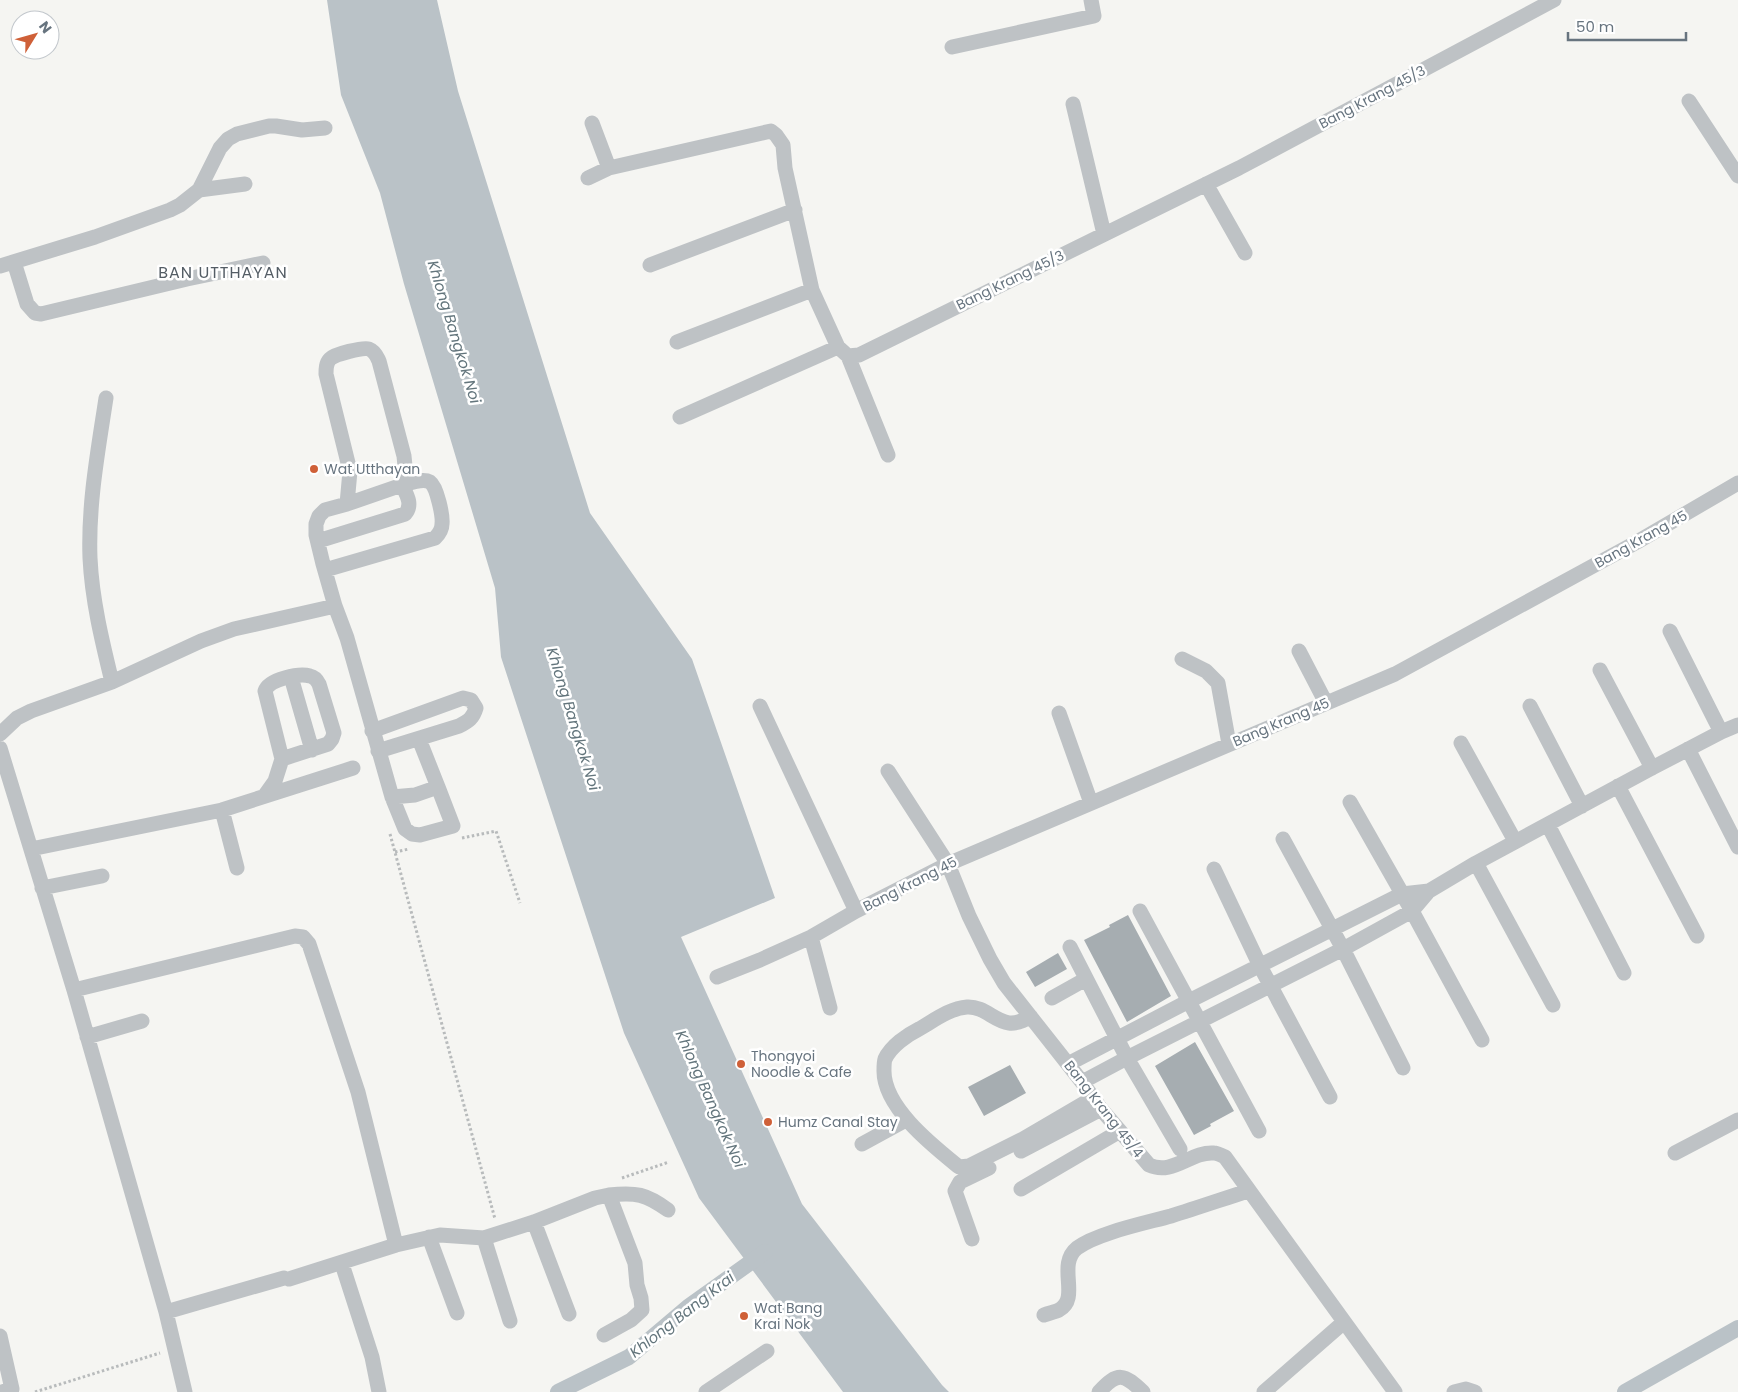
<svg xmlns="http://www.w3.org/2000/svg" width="1738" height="1392" font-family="Poppins,sans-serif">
  <rect width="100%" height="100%" fill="#f5f5f2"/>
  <path fill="#bac2c7" d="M327,0H437L458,91L590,513L692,659L775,898L681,937L802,1204L942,1385L949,1392H843L699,1198L624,1033L501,657L495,588L404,284L380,193L341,95Z"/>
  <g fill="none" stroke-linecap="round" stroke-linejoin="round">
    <path stroke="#bac2c7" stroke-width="16" d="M558,1392L629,1357L688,1307L765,1252
      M1625,1392L1738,1328"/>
  </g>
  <path fill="#a6adb1" d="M1128,915L1171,996L1127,1022L1084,940L1110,927L1109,925Z
    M1058,953L1067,969L1035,987L1026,972Z
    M1195,1042L1234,1111L1210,1124L1211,1126L1194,1135L1155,1066Z
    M1010,1065L1026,1093L984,1116L968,1087Z"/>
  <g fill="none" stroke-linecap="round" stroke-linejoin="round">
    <path stroke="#b8bbbc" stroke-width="3" stroke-dasharray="2.5 2.5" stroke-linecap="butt" d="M390,834L495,1219
      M462,838L496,831L520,903
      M395,852L409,849
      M622,1178L669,1162
      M35,1392L160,1353"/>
    <path stroke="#bec2c5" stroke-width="15" d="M952,47L1094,16L1091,0
      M1689,101L1738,176
      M1073,104L1104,234
      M592,123L609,168
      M588,178L609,168L771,131L776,135L783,145L785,168L812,290L838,347L848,356L859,355L1239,168L1554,0
      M1206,184L1245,253
      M199,190L245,184
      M14,262L27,304L35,313L41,314L187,279L263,263
      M650,265L795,210
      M0,266L95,237L170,210L180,205L199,190L220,148L228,139L237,134L269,126H276L302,130L325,128
      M677,342L812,290
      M848,356L888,455
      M106,398C98,451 88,504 90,558C92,600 102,641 112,682
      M680,417L838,347
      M318,541L405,514C413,505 407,495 402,485L347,504
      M325,570L435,538C439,534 442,530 442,524C443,516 437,487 430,482C423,478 410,483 402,485L405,466L404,456L379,361C377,357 375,351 369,349C363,347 335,354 330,359C326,363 326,369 326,374L350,471L347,504L325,510L319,516L316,524V535L323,564L335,606L347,638L392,797L405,829L412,834L420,835L453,826L438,787
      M1670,631L1721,732
      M1299,651L1326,703
      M1182,659L1206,671L1218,683L1229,744
      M1600,670L1652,768
      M291,677L312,750
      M760,706L856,911
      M1530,706L1582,806
      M1059,713L1091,803
      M372,731L463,698L471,700L476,708C473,718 469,721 459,726L378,751
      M0,734L17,718L31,711L112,682L201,641L234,629L335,606
      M1461,743L1515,841
      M0,748L74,990L166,1312L185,1392
      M1688,749L1738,847
      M888,771L948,864L969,916L990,959L1004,983L1082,1082L1101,1109L1149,1165C1173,1176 1191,1151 1214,1153C1217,1153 1221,1155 1225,1157L1395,1392
      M1618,786L1697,936
      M265,795L275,781L282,759L265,691C269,679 299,673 310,676C315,677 317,680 319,684L334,733L332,739L328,744L282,759
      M392,797L415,795L438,787L419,739
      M1350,802L1412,911L1482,1040
      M222,810L237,868
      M1548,825L1624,973
      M1283,839L1343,949L1403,1068
      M31,849L222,810L353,768
      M1476,863L1553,1005
      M1214,869L1260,966L1330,1097
      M42,888L102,876
      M1140,911L1259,1131
      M811,937L830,1008
      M1070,947L1127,1058L1180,1149
      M717,977L760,960L811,937L856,911L948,864L1395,674L1637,542L1738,483
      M74,990L295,936L303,937L309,944L358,1092L396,1245L440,1235L484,1238L534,1222L595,1198L609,1195L635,1263L637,1285L641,1298L642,1310L631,1320L604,1335
      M1052,998L1086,979
      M1031,1017C1024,1020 1017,1024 1009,1023C994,1021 984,1006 967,1007C950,1008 933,1021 919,1029C907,1035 891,1046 885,1059C884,1062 884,1067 884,1070C883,1107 933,1146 959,1167L969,1166L1023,1139L1093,1098
      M87,1037L142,1021
      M1068,1064L1189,1001L1402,894L1429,891
      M1082,1082L1127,1058L1343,949L1412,911L1429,891L1476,863L1652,768L1721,732L1738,725
      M862,1144L906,1120
      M1021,1151L1101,1109
      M1675,1153L1738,1120
      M1021,1189L1120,1131
      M609,1195C636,1192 646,1194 668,1210
      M534,1222L569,1314
      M429,1237L457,1313
      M484,1238L510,1321
      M972,1239L955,1191L960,1182L989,1168
      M342,1264L372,1357L379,1392
      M289,1279L396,1245
      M166,1312L284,1278
      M1044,1315C1049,1313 1055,1312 1059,1310C1081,1298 1056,1265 1077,1248C1097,1233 1146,1223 1171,1216C1197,1208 1223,1199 1248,1191
      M0,1336L12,1389L2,1392
      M706,1392L767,1351
      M1099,1392C1118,1371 1124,1374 1143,1392
      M1264,1392L1344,1322
      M1454,1392L1466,1389L1475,1392"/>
  </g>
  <g fill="#cf6038" stroke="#fff" stroke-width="2">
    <circle cx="314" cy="469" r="5"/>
    <circle cx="741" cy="1064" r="5"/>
    <circle cx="768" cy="1122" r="5"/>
    <circle cx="744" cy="1316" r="5"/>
  </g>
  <g text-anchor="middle" stroke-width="5" stroke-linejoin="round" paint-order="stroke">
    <g font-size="14" fill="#67747f" stroke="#fff">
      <text transform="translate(1372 97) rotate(-28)" y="5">Bang Krang 45/3</text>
      <text transform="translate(1010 280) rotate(-26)" y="5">Bang Krang 45/3</text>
      <text transform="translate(1641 539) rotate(-29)" y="5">Bang Krang 45</text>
      <text transform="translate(1281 722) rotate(-23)" y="5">Bang Krang 45</text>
      <text transform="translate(910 884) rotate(-27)" y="5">Bang Krang 45</text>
      <text transform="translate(1104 1109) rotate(52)" y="5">Bang Krang 45/4</text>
    </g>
    <g font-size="14" fill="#67747f" stroke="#fff" text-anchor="start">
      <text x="324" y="474">Wat Utthayan</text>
      <text x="751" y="1061">Thongyoi<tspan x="751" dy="16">Noodle &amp; Cafe</tspan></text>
      <text x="778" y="1127">Humz Canal Stay</text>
      <text x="754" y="1313">Wat Bang<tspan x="754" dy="16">Krai Nok</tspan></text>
    </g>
    <g font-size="15" font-style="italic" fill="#63757c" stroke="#fff">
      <text transform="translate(454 332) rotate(73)" y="5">Khlong Bangkok Noi</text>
      <text transform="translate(573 719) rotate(73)" y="5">Khlong Bangkok Noi</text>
      <text transform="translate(710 1099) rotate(66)" y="5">Khlong Bangkok Noi</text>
      <text transform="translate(682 1315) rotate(-38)" y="5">Khlong Bang Krai</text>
    </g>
    <g font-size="16" letter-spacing="1" fill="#545d65" stroke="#fff">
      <text x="223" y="278">BAN UTTHAYAN</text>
    </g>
  </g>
  <g transform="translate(35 35) rotate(53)"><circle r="24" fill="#ffffff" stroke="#c2c7cc"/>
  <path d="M0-4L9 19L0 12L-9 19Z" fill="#cf6038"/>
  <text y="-8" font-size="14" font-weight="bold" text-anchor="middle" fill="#67747f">N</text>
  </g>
  <path d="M1568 32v8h118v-8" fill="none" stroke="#67747f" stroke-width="2.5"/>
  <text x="1576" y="32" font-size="15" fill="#67747f" stroke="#ffffff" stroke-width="4" paint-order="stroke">50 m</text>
</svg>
